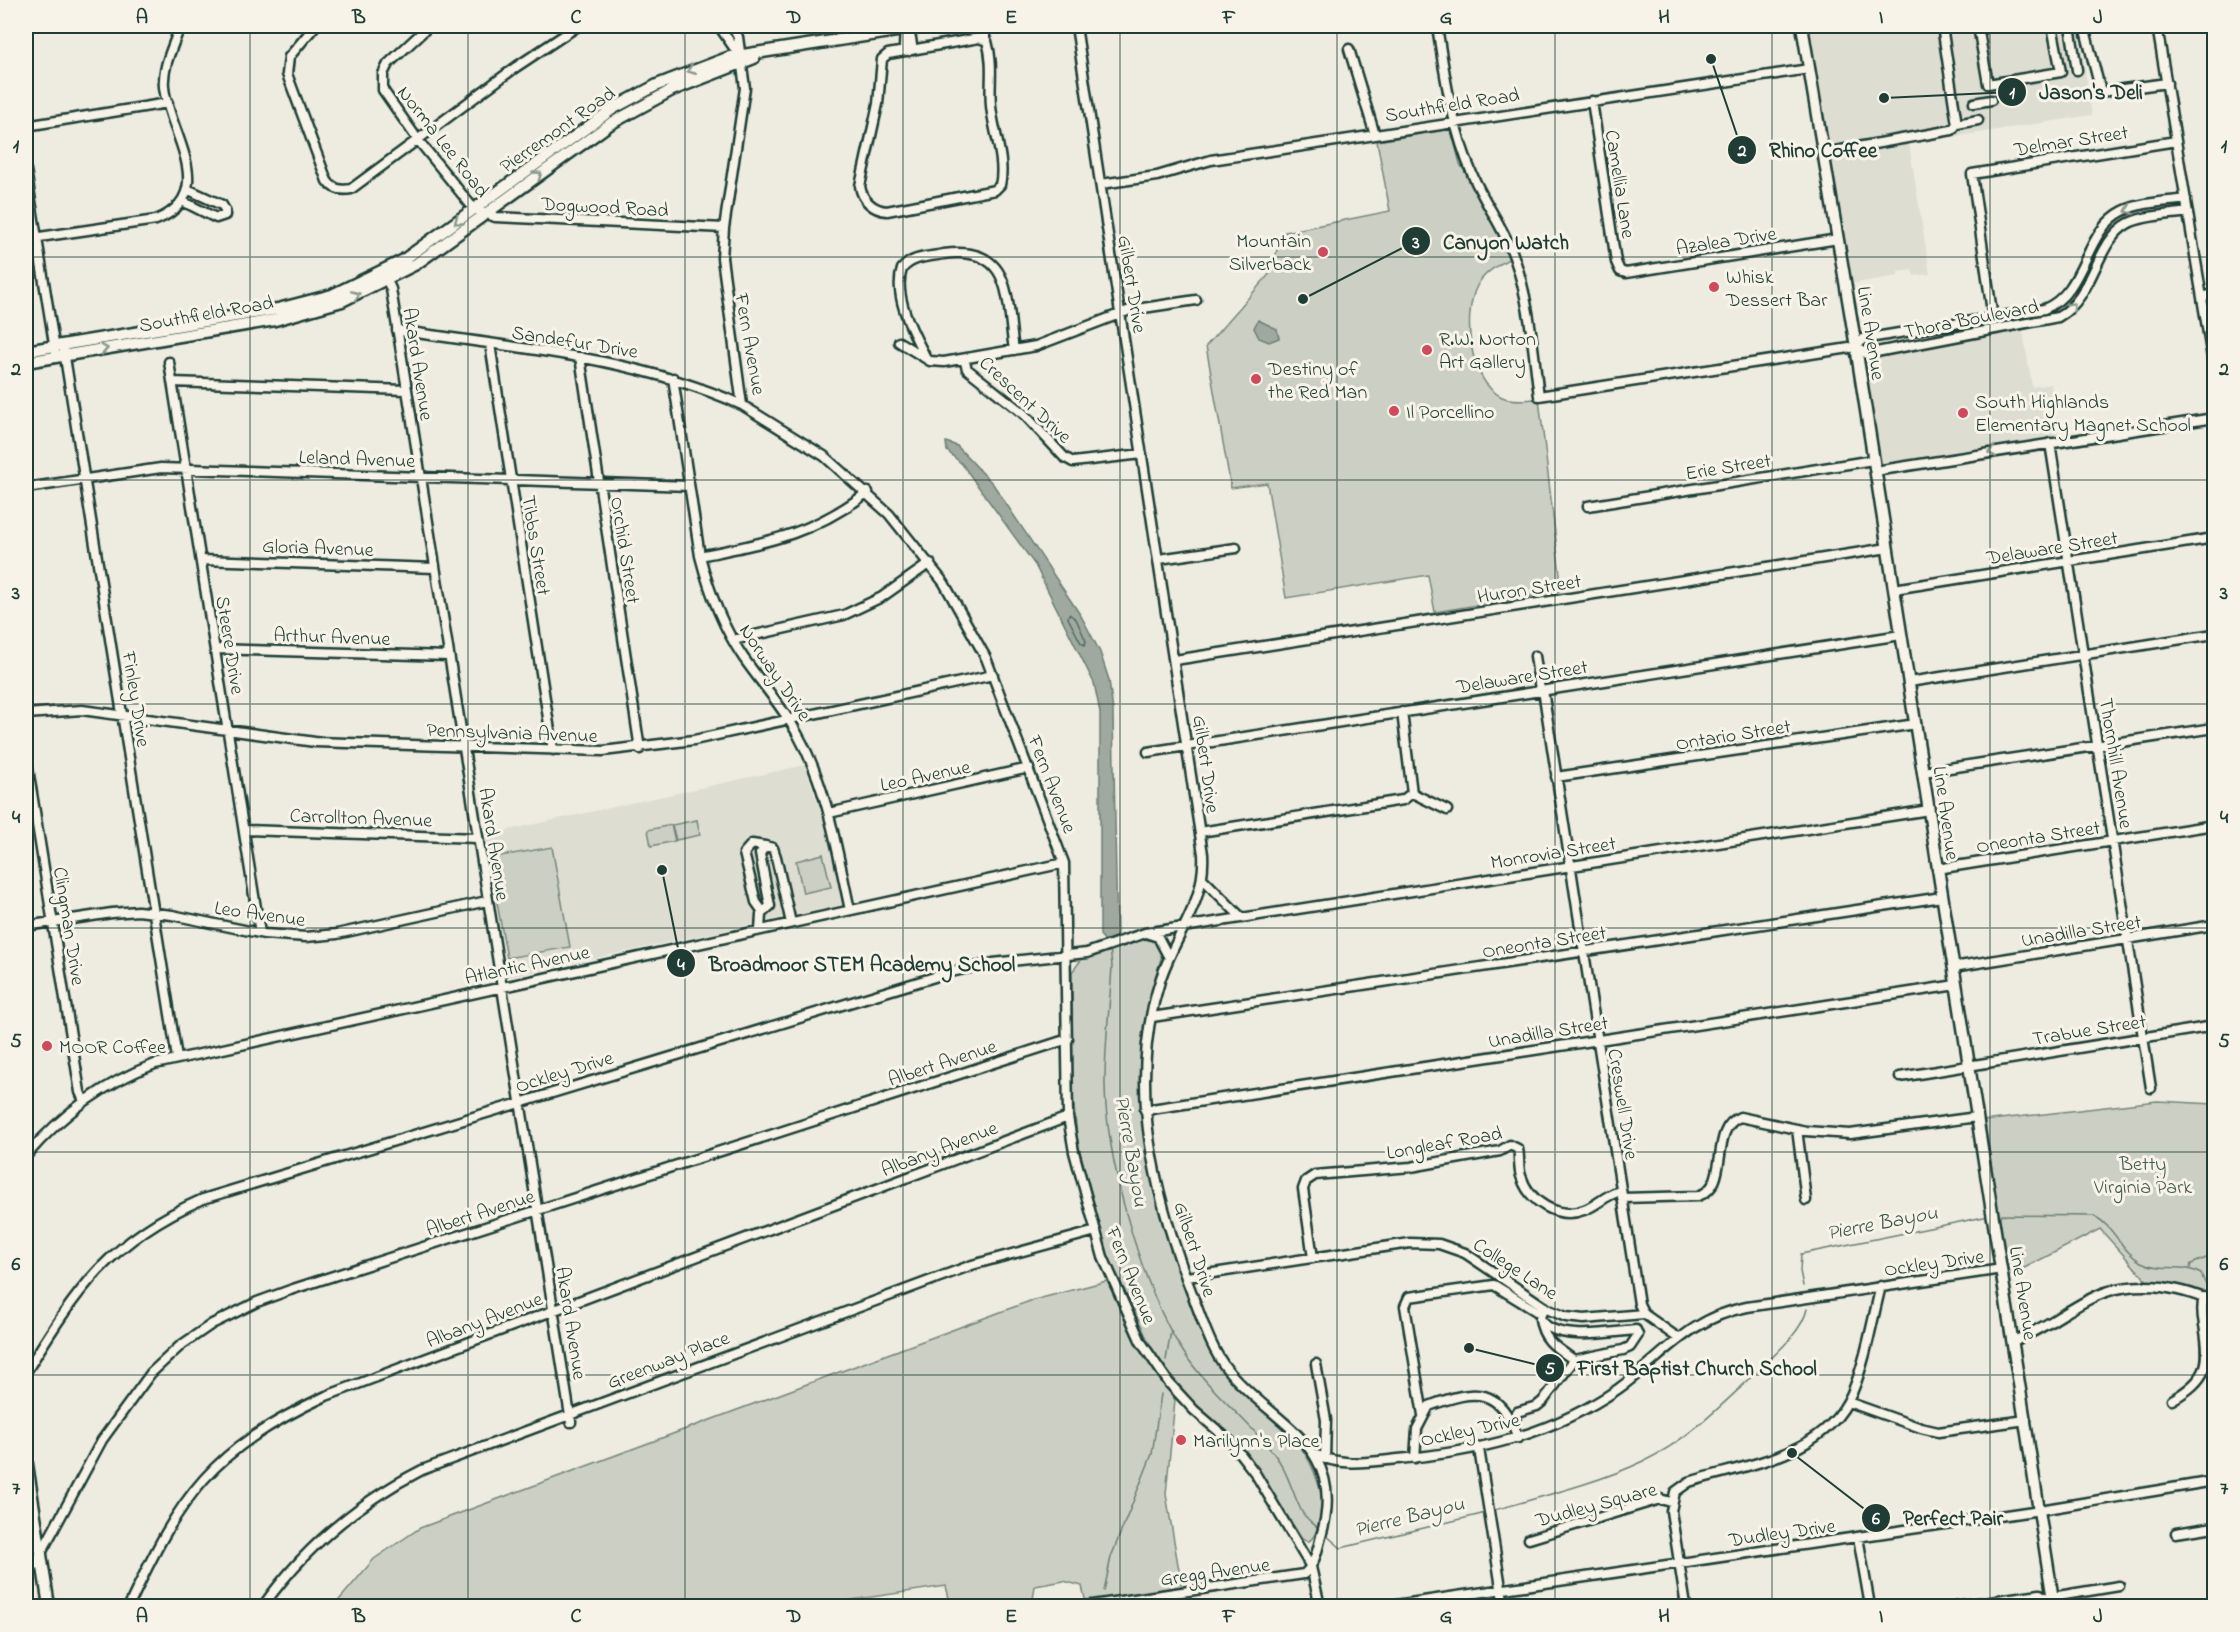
<svg xmlns="http://www.w3.org/2000/svg" width="2240" height="1632" font-family="'Indie Flower',sans-serif">
  <rect width="100%" height="100%" fill="#eeece1"/>
  <filter id="ink" filterUnits="userSpaceOnUse"><feTurbulence type="fractalNoise" baseFrequency=".0167" numOctaves="2"/><feDisplacementMap in="SourceGraphic" scale="12" xChannelSelector="R" yChannelSelector="G"/><feConvolveMatrix kernelMatrix="1 2 1 2 8 2 1 2 1" color-interpolation-filters="sRGB"/></filter>
  <g filter="url(#ink)">
    <path fill="#ddddd2" d="M1810,26H2078L2092,115L1909,144L1930,274L1914,276L1912,270L1898,272V276L1850,284Z
      M2023,331L2032,387L2051,384L2059,439L1883,466L1878,463L1863,356Z
      M805,765L824,823L842,905L508,977L485,835Z"/>
    <path fill="#cccfc4" stroke="#76867c" stroke-width="1.5" d="M1451,129L1460,164L1503,233L1512,257C1499,265 1484,272 1477,286C1462,315 1469,382 1502,397C1513,402 1527,399 1539,399L1562,591L1435,612L1428,575L1286,598L1267,483L1231,488L1206,346L1272,271L1281,233L1390,211L1377,141Z
      M697,820L700,835L676,840L672,825Z
      M671,825L675,841L651,846L648,830Z
      M552,847L570,947L507,958L489,858Z
      M823,854L831,887L803,893L796,861Z
      M1152,937L1157,940L1163,952C1125,1065 1143,1166 1181,1276C1190,1302 1198,1333 1213,1356C1223,1371 1235,1385 1248,1397C1280,1427 1305,1439 1318,1483C1322,1494 1323,1508 1320,1519C1317,1528 1316,1537 1308,1542L1302,1539L1247,1452L1196,1406L1155,1355L1108,1256L1078,1144L1073,1097L1072,972L1081,960Z
      M2157,1101L2214,1104V1296L2148,1282L2100,1229L2007,1277L1983,1121Z
      M1107,1281L1133,1338L1175,1400L1166,1494L1182,1588L1086,1603L1082,1586L1064,1581L1035,1586L1032,1606H951L946,1586L811,1606H334L374,1559L420,1528L1030,1301Z"/>
    <path fill="#9fa99f" stroke="#6c7e74" stroke-width="1.5" d="M1258,320L1277,329L1279,338L1269,342L1259,338L1254,328Z
      M946,442L957,446L993,484L1081,616L1100,652L1109,680L1113,711L1117,935L1112,940L1105,941L1100,935V712L1094,683L1035,565L962,464L947,451Z"/>
    <g fill="none" stroke-linecap="round" stroke-linejoin="round">
      <path stroke="#52685f" stroke-width="1.5" d="M1069,614L1076,619L1086,641L1085,645L1081,643L1068,618Z"/>
      <path stroke="#6c7e74" stroke-width="1.5" d="M1110,948L1112,966C1110,1004 1105,1042 1105,1080C1104,1154 1142,1292 1184,1353C1209,1391 1247,1419 1275,1455C1289,1473 1292,1493 1302,1512C1305,1518 1313,1523 1318,1528
        M1997,1215L2094,1216C2114,1226 2121,1251 2141,1262C2160,1272 2183,1263 2201,1274L2211,1296
        M2190,1268L2191,1264L2214,1255
        M1803,1286L1800,1271L1801,1254L1989,1216
        M2213,1309L2214,1316
        M1166,1360L1171,1331
        M1491,1511C1540,1497 1598,1483 1644,1461C1687,1441 1725,1402 1759,1370C1775,1354 1802,1332 1807,1309
        M1326,1535L1341,1548L1486,1513
        M1104,1591L1111,1557L1152,1454L1161,1394"/>
      <g stroke="#1f3d34" stroke-width="13">
        <path id="minor" d="M315,26L289,57L287,74L327,181C333,189 340,191 351,189L516,67L578,26
          M429,26L388,64L383,74V90L418,140L474,209L495,217L724,228
          M719,26L739,55
          M732,26L738,37L745,88L724,228L722,258L742,405L824,456L889,514L944,583L986,658L1064,863L1068,1117L1074,1152L1103,1257L1141,1342L1169,1383L1194,1410L1231,1442L1255,1473L1311,1567L1320,1606
          M985,26V40
          M1076,26L1203,854C1206,903 1174,936 1160,981C1126,1087 1155,1198 1194,1299C1203,1322 1211,1349 1227,1369C1271,1424 1347,1443 1322,1533C1318,1546 1316,1564 1304,1574L1086,1606
          M1437,26C1445,77 1452,128 1473,176C1485,204 1504,228 1514,257C1530,302 1533,350 1539,396L1856,347L1863,339L2044,309C2087,292 2083,231 2123,211C2141,202 2166,202 2186,199
          M1978,26L1988,84L2061,72L2052,26
          M2070,26L2077,70
          M2084,26L2101,92L2167,83
          M2157,26L2214,370
          M905,29L904,47L909,51L912,45L911,38L906,35
          M979,38L987,41C994,65 989,84 991,106C993,130 1006,161 1000,185L995,190L887,211C873,210 862,200 860,186L878,104L882,59L888,54Z
          M1349,49L1375,135
          M1592,101L1616,262L1620,271L1626,273L1838,239
          M1974,103L1991,100
          M1957,124L1978,120
          M26,126L168,103
          M1824,153L1952,130L1957,124L1956,118L1942,26
          M26,170L55,350
          M1101,184L1157,176L1211,160L1809,69
          M182,201L216,218L225,215V210L222,205L187,189
          M26,239L156,220C221,194 168,132 164,87C162,66 174,45 180,26
          M384,274L391,289L571,1422
          M2202,297L2214,294
          M1993,319L1972,174L2176,141
          M397,330C514,348 632,356 742,405
          M899,342L930,361L944,362L1036,346L1130,310L1196,300
          M490,344L553,750
          M1856,347L1866,354L2058,317C2095,297 2095,241 2129,223C2146,215 2170,215 2188,212
          M64,351L177,1058
          M924,354C912,331 893,295 902,269C912,256 929,257 944,254C1014,245 1006,299 1014,350
          M580,357L640,749
          M964,359L967,369L1024,414L1064,457L1073,462L1142,454
          M169,362L260,933
          M673,378L700,556C709,591 722,626 743,657C761,683 783,707 798,735C828,789 837,851 850,910
          M172,382L406,390
          M2050,443L2151,1088
          M1875,471L2214,418
          M26,488L161,468L689,486
          M1588,506L1873,460
          M700,556C767,542 812,535 868,492
          M1159,559L1236,548
          M201,560L435,568
          M1894,589L2214,538
          M733,640L844,615L882,597L930,563
          M216,649L448,656
          M1535,656L1540,690
          M1175,660L1888,548
          M1909,682L2214,634
          M1543,690L1639,1304L1644,1314
          M1402,712L1412,793L1447,810
          M26,714L82,710L315,742L603,751L694,740L993,675
          M1148,752L1901,635
          M26,756L80,1092L84,1101
          M1923,772L2214,728
          M1556,777L1916,724
          M829,813L1029,768
          M244,830L477,838
          M1200,832L1403,800L1412,793
          M1937,869L2214,825
          M1203,879L1242,918
          M763,912L756,902L744,853L752,844L765,846
          M26,926L112,913L138,911L172,915L264,934L306,937L337,934L487,901
          M760,930L761,914L770,906L760,854L765,846L773,848L776,857L791,923
          M1149,934L1158,937L1168,956
          M1953,967L2214,925
          M1152,1017L1942,897
          M1900,1077L2214,1026
          M1145,1110L1956,985
          M1797,1129L1806,1200
          M26,1156C61,1115 104,1083 155,1064L1064,863
          M1622,1198L1698,1196C1732,1186 1708,1129 1740,1117L1806,1131L1850,1134L1977,1117
          M1313,1258L1303,1189L1306,1181L1315,1175L1411,1167L1500,1151L1510,1145L1518,1149C1520,1158 1518,1167 1521,1176C1529,1202 1558,1220 1584,1210C1598,1205 1606,1194 1621,1191
          M1187,1277L1410,1243L1439,1244L1465,1253L1549,1310L1566,1317L1584,1319L1644,1314L1678,1338
          M1540,1319C1543,1341 1557,1348 1574,1360L1623,1350L1630,1347L1638,1335L1636,1330C1612,1332 1555,1343 1540,1319L1541,1314
          M2013,1341C2072,1318 2091,1279 2162,1287C2181,1290 2198,1294 2214,1303
          M1316,1364L1326,1420L1325,1459
          M26,1372C77,1289 110,1240 203,1199L951,972L993,963L1087,953L1145,933L1929,810
          M2172,1400C2208,1379 2211,1365 2204,1325C2202,1315 2201,1307 2204,1297
          M1848,1402L1921,1428L1938,1432L2026,1420
          M1423,1415L1405,1306L1409,1297L1494,1285L1541,1314L1545,1307
          M1514,1426L1517,1412L1537,1406L1543,1401L1574,1360
          M1479,1449L1504,1606
          M1314,1454C1342,1467 1368,1462 1398,1459C1477,1452 1551,1435 1618,1389C1663,1357 1689,1318 1747,1307L2002,1269
          M1415,1458L1417,1429L1429,1406C1477,1388 1499,1387 1518,1438
          M2176,1533L2214,1527
          M1858,1537L1870,1606
          M1529,1539L1660,1499L1671,1502
          M26,1581L102,1440L151,1373L180,1346L212,1324L257,1302L290,1290L1068,1039
          M129,1606C181,1494 211,1450 326,1396L1068,1117
          M263,1606C305,1547 357,1503 422,1470L972,1265L1096,1231
          M1389,1606L2040,1510L2214,1481
          M1686,1606L1671,1511L1675,1492L1689,1482C1748,1464 1825,1456 1852,1393C1866,1360 1872,1321 1881,1286
          M1956,1606L2040,1594L2046,1598L2119,1586
          M2019,1606L2042,1603L2046,1598"/>
      </g>
      <g stroke="#1f3d34" stroke-width="15">
        <path id="major" d="M1802,26L1856,347L2054,1606
          M26,351L278,309L332,295L402,261L614,108L657,85L730,57L928,26
          M26,362L275,320L342,301L416,264L610,124L672,90L754,58
          M26,1458L49,1606"/>
      </g>
      <use href="#minor" stroke="#f7f3e8" stroke-width="8"/>
      <use href="#major" stroke="#f7f3e8" stroke-width="10"/>
    </g>
    <defs><path id="oneway-chevron" d="M-2-3.5L2.5 0L-2 3.5" fill="none" stroke-width="1.6" stroke-linecap="round" stroke-linejoin="round" transform="scale(1.5)"/></defs>
    <g stroke="#8b988e">
      <use href="#oneway-chevron" transform="translate(691 70) rotate(158)"/>
      <use href="#oneway-chevron" transform="translate(538 175) rotate(-36)"/>
      <use href="#oneway-chevron" transform="translate(2129 210) rotate(160)"/>
      <use href="#oneway-chevron" transform="translate(458 221) rotate(144)"/>
      <use href="#oneway-chevron" transform="translate(356 295) rotate(-23)"/>
      <use href="#oneway-chevron" transform="translate(2072 306) rotate(-45)"/>
      <use href="#oneway-chevron" transform="translate(104 349) rotate(-9)"/>
      <use href="#oneway-chevron" transform="translate(1992 452) rotate(171)"/>
    </g>
  </g>
  <path fill="none" stroke="#1f3d34" stroke-width="1.5" stroke-opacity="0.55" d="M250,26V1606M468,26V1606M685,26V1606M903,26V1606M1120,26V1606M1337,26V1606M1555,26V1606M1772,26V1606M1990,26V1606M26,257H2214M26,480H2214M26,704H2214M26,928H2214M26,1152H2214M26,1375H2214"/>
  <g fill="#d1495b" stroke="#f7f3e8" stroke-width="2">
    <circle cx="1323" cy="252" r="6"/>
    <circle cx="1714" cy="287" r="6"/>
    <circle cx="1427" cy="350" r="6"/>
    <circle cx="1256" cy="379" r="6"/>
    <circle cx="1394" cy="411" r="6"/>
    <circle cx="1963" cy="413" r="6"/>
    <circle cx="47" cy="1046" r="6"/>
    <circle cx="1181" cy="1440" r="6"/>
  </g>
  <g text-anchor="middle" stroke-width="6" stroke-linejoin="round" paint-order="stroke">
    <g font-size="20" fill="#1f3d34" stroke="#f7f3e8">
      <text transform="translate(1452 104) rotate(-9)" y="7">Southfield Road</text>
      <text transform="translate(557 129) rotate(-35)" y="7">Pierremont Road</text>
      <text transform="translate(2071 140) rotate(-9)" y="7">Delmar Street</text>
      <text transform="translate(444 141) rotate(52)" y="7">Norma Lee Road</text>
      <text transform="translate(1621 184) rotate(81)" y="7">Camellia Lane</text>
      <text transform="translate(605 206) rotate(3)" y="7">Dogwood Road</text>
      <text transform="translate(1726 240) rotate(-9)" y="7">Azalea Drive</text>
      <text transform="translate(1133 284) rotate(81)" y="7">Gilbert Drive</text>
      <text transform="translate(206 313) rotate(-10)" y="7">Southfield Road</text>
      <text transform="translate(1971 318) rotate(-11)" y="7">Thora Boulevard</text>
      <text transform="translate(1872 333) rotate(81)" y="7">Line Avenue</text>
      <text transform="translate(575 341) rotate(9)" y="7">Sandefur Drive</text>
      <text transform="translate(751 344) rotate(80)" y="7">Fern Avenue</text>
      <text transform="translate(419 364) rotate(81)" y="7">Akard Avenue</text>
      <text transform="translate(1026 399) rotate(43)" y="7">Crescent Drive</text>
      <text transform="translate(357 458) rotate(2)" y="7">Leland Avenue</text>
      <text transform="translate(1728 466) rotate(-9)" y="7">Erie Street</text>
      <text transform="translate(537 545) rotate(81)" y="7">Tibbs Street</text>
      <text transform="translate(318 547) rotate(2)" y="7">Gloria Avenue</text>
      <text transform="translate(2052 547) rotate(-9)" y="7">Delaware Street</text>
      <text transform="translate(626 550) rotate(81)" y="7">Orchid Street</text>
      <text transform="translate(1529 588) rotate(-9)" y="7">Huron Street</text>
      <text transform="translate(332 636) rotate(2)" y="7">Arthur Avenue</text>
      <text transform="translate(231 645) rotate(81)" y="7">Steere Drive</text>
      <text transform="translate(776 672) rotate(56)" y="7">Norway Drive</text>
      <text transform="translate(1522 676) rotate(-9)" y="7">Delaware Street</text>
      <text transform="translate(137 699) rotate(81)" y="7">Finley Drive</text>
      <text transform="translate(512 732) rotate(2)" y="7">Pennsylvania Avenue</text>
      <text transform="translate(1733 734) rotate(-9)" y="7">Ontario Street</text>
      <text transform="translate(2117 763) rotate(81)" y="7">Thornhill Avenue</text>
      <text transform="translate(1207 764) rotate(82)" y="7">Gilbert Drive</text>
      <text transform="translate(925 775) rotate(-12)" y="7">Leo Avenue</text>
      <text transform="translate(1053 784) rotate(69)" y="7">Fern Avenue</text>
      <text transform="translate(1947 813) rotate(82)" y="7">Line Avenue</text>
      <text transform="translate(361 817) rotate(2)" y="7">Carrollton Avenue</text>
      <text transform="translate(2038 836) rotate(-9)" y="7">Oneonta Street</text>
      <text transform="translate(495 844) rotate(81)" y="7">Akard Avenue</text>
      <text transform="translate(1553 852) rotate(-9)" y="7">Monrovia Street</text>
      <text transform="translate(260 913) rotate(8)" y="7">Leo Avenue</text>
      <text transform="translate(70 926) rotate(81)" y="7">Clingman Drive</text>
      <text transform="translate(2081 930) rotate(-9)" y="7">Unadilla Street</text>
      <text transform="translate(1544 941) rotate(-9)" y="7">Oneonta Street</text>
      <text transform="translate(527 964) rotate(-12)" y="7">Atlantic Avenue</text>
      <text transform="translate(2089 1029) rotate(-9)" y="7">Trabue Street</text>
      <text transform="translate(1548 1031) rotate(-9)" y="7">Unadilla Street</text>
      <text transform="translate(942 1062) rotate(-18)" y="7">Albert Avenue</text>
      <text transform="translate(564 1071) rotate(-17)" y="7">Ockley Drive</text>
      <text transform="translate(1624 1104) rotate(81)" y="7">Creswell Drive</text>
      <text transform="translate(1444 1142) rotate(-10)" y="7">Longleaf Road</text>
      <text transform="translate(939 1148) rotate(-21)" y="7">Albany Avenue</text>
      <text transform="translate(480 1212) rotate(-18)" y="7">Albert Avenue</text>
      <text transform="translate(1196 1249) rotate(72)" y="7">Gilbert Drive</text>
      <text transform="translate(1934 1262) rotate(-8)" y="7">Ockley Drive</text>
      <text transform="translate(1516 1268) rotate(33)" y="7">College Lane</text>
      <text transform="translate(1132 1275) rotate(68)" y="7">Fern Avenue</text>
      <text transform="translate(2024 1293) rotate(81)" y="7">Line Avenue</text>
      <text transform="translate(484 1319) rotate(-21)" y="7">Albany Avenue</text>
      <text transform="translate(572 1323) rotate(81)" y="7">Akard Avenue</text>
      <text transform="translate(668 1359) rotate(-21)" y="7">Greenway Place</text>
      <text transform="translate(1470 1429) rotate(-12)" y="7">Ockley Drive</text>
      <text transform="translate(1596 1504) rotate(-15)" y="7">Dudley Square</text>
      <text transform="translate(1782 1532) rotate(-8)" y="7">Dudley Drive</text>
      <text transform="translate(1215 1571) rotate(-8)" y="7">Gregg Avenue</text>
    </g>
    <g font-size="20" fill="#1f3d34" stroke="#f7f3e8" text-anchor="start">
      <text x="1311" y="247" text-anchor="end">Mountain<tspan x="1311" dy="23">Silverback</tspan></text>
      <text x="1726" y="283">Whisk<tspan x="1726" dy="23">Dessert Bar</tspan></text>
      <text x="1439" y="345">R.W. Norton<tspan x="1439" dy="23">Art Gallery</tspan></text>
      <text x="1268" y="375">Destiny of<tspan x="1268" dy="23">the Red Man</tspan></text>
      <text x="1975" y="408">South Highlands<tspan x="1975" dy="23">Elementary Magnet School</tspan></text>
      <text x="1406" y="418">Il Porcellino</text>
      <text x="59" y="1053">MOOR Coffee</text>
      <text x="1193" y="1447">Marilynn's Place</text>
    </g>
    <g font-size="20" fill="#425a51" stroke="#f7f3e8">
      <text x="2143" y="1170">Betty<tspan x="2143" dy="23">Virginia Park</tspan></text>
    </g>
    <g font-size="21" font-style="italic" fill="#3f584f" stroke="#f7f3e8">
      <text transform="translate(1132 1151) rotate(80)" y="7">Pierre Bayou</text>
      <text transform="translate(1882 1222) rotate(-11)" y="7">Pierre Bayou</text>
      <text transform="translate(1409 1516) rotate(-14)" y="7">Pierre Bayou</text>
    </g>
  </g>
  <path fill="none" stroke="#1f3d34" stroke-width="2" d="M1884 98L2012 92M1711 59L1742 150M1303 299L1416 241M662 870L681 963M1469 1348L1550 1368M1792 1453L1876 1518"/>
  <g fill="#1f3d34" stroke="#f7f3e8" stroke-width="2">
    <circle cx="1884" cy="98" r="6"/>
    <circle cx="1711" cy="59" r="6"/>
    <circle cx="1303" cy="299" r="6"/>
    <circle cx="662" cy="870" r="6"/>
    <circle cx="1469" cy="1348" r="6"/>
    <circle cx="1792" cy="1453" r="6"/>
    <circle cx="2012" cy="92" r="15"/>
    <circle cx="1742" cy="150" r="15"/>
    <circle cx="1416" cy="241" r="15"/>
    <circle cx="681" cy="963" r="15"/>
    <circle cx="1550" cy="1368" r="15"/>
    <circle cx="1876" cy="1518" r="15"/>
  </g>
  <g font-size="18" text-anchor="middle" font-weight="bold" fill="#fff">
    <text x="2012" y="98">1</text>
    <text x="1742" y="156">2</text>
    <text x="1416" y="248">3</text>
    <text x="681" y="970">4</text>
    <text x="1550" y="1374">5</text>
    <text x="1876" y="1524">6</text>
  </g>
  <g font-size="21" text-anchor="middle" font-weight="bold" fill="#1f3d34" stroke="#f7f3e8" stroke-width="6" stroke-linejoin="round" paint-order="stroke">
    <text x="2091" y="99">Jason's Deli</text>
    <text x="1823" y="157">Rhino Coffee</text>
    <text x="1506" y="249">Canyon Watch</text>
    <text x="862" y="971">Broadmoor STEM Academy School</text>
    <text x="1697" y="1375">First Baptist Church School</text>
    <text x="1953" y="1525">Perfect Pair</text>
  </g>
  <rect width="2240" height="1632" fill="none" stroke="#f7f3e8" stroke-width="66"/>
  <rect x="33" y="33" width="2174" height="1566" fill="none" stroke="#1f3d34" stroke-width="2"/>
  <g font-size="20" text-anchor="middle" font-weight="bold" fill="#1f3d34">
    <text x="142" y="23">A</text>
    <text x="359" y="23">B</text>
    <text x="576" y="23">C</text>
    <text x="794" y="23">D</text>
    <text x="1011" y="23">E</text>
    <text x="1229" y="23">F</text>
    <text x="1446" y="23">G</text>
    <text x="1664" y="23">H</text>
    <text x="1881" y="23">I</text>
    <text x="2098" y="23">J</text>
    <text x="16" y="152">1</text>
    <text x="2224" y="152">1</text>
    <text x="16" y="375">2</text>
    <text x="2224" y="375">2</text>
    <text x="16" y="599">3</text>
    <text x="2224" y="599">3</text>
    <text x="16" y="823">4</text>
    <text x="2224" y="823">4</text>
    <text x="16" y="1047">5</text>
    <text x="2224" y="1047">5</text>
    <text x="16" y="1270">6</text>
    <text x="2224" y="1270">6</text>
    <text x="16" y="1494">7</text>
    <text x="2224" y="1494">7</text>
    <text x="142" y="1622">A</text>
    <text x="359" y="1622">B</text>
    <text x="576" y="1622">C</text>
    <text x="794" y="1622">D</text>
    <text x="1011" y="1622">E</text>
    <text x="1229" y="1622">F</text>
    <text x="1446" y="1622">G</text>
    <text x="1664" y="1622">H</text>
    <text x="1881" y="1622">I</text>
    <text x="2098" y="1622">J</text>
  </g>
</svg>
